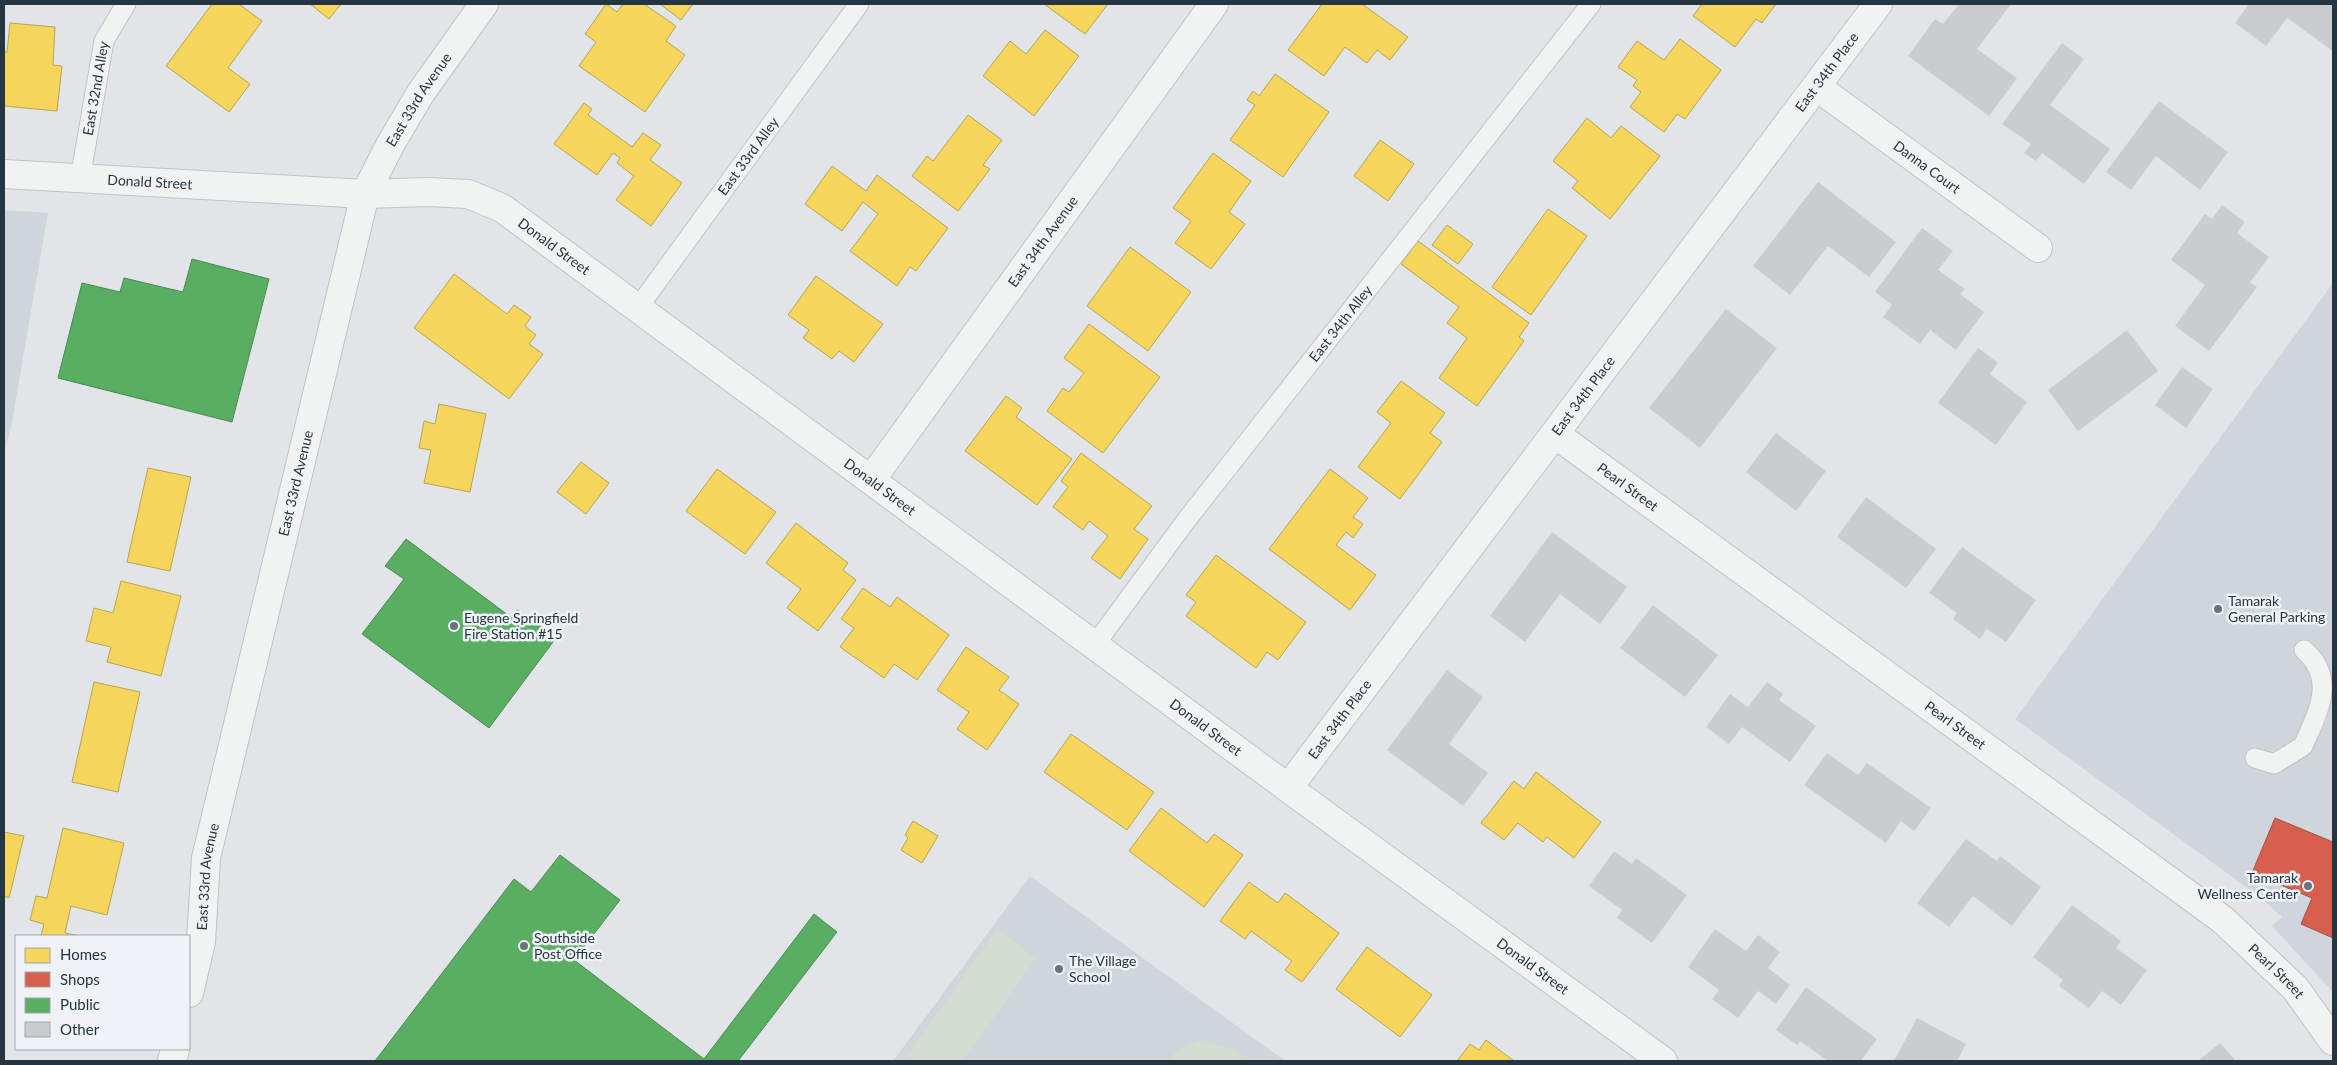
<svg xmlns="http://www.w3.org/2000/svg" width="2337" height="1065" font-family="Lato,sans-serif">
  <rect width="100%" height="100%" fill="#e2e5e7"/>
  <path fill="#cfd5db" d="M4,210L48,213L12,422L4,454Z
    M2333,283V992L2272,926L2282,917L2261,898L2015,719Z
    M1030,876L1285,1061H893Z"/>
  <path fill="#d4dcd1" d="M997,930L1036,958L963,1061H903Z
    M1201,1040L1235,1050L1252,1061H1167L1180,1049Z"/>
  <path fill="#f6d55c" stroke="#b8a554" d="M212,4H239L262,21L228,68L250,84L229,112L166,66Z
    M310,4H341L329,19Z
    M606,4L617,12L623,4H644L676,26L666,41L685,55L645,112L579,66L596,42L585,34Z
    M660,4H693L681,20Z
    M1044,4H1108L1085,34Z
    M1322,4H1362L1408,37L1390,60L1377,50L1367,63L1345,47L1324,76L1288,50Z
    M1702,4H1776L1762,23L1756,19L1735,47L1693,16Z
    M10,23L55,27L53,65L62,66L57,111L4,106V52H7Z
    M1045,30L1079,56L1034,116L983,76L1010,41L1026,54Z
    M1680,39L1721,70L1685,119L1677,114L1664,132L1630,107L1641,92L1633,86L1637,80L1618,67L1637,41L1664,60Z
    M1275,74L1329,112L1283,177L1230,140L1255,105L1247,100L1253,91L1259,96Z
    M584,103L592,109L588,115L632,147L643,133L661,145L650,160L682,183L651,226L616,200L634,176L617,163L620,158L613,153L597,175L554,144Z
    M968,115L1002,140L983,165L990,169L958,211L912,176L927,156L933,161Z
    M1587,118L1611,138L1621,126L1660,156L1610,219L1572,188L1578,181L1553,161Z
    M1380,140L1414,164L1388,201L1354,176Z
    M1213,153L1251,181L1229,212L1245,224L1211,269L1175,243L1191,221L1173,208Z
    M832,166L866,191L877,175L948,228L916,271L910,267L897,286L850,251L878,214L863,202L842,231L805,204Z
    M1548,209L1587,236L1531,315L1492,287Z
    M1447,225L1473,244L1458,264L1432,245Z
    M1418,241L1529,323L1519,337L1524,341L1477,406L1439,378L1467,338L1447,323L1459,307L1401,264Z
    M1130,247L1191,292L1148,351L1087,306Z
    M454,274L507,314L514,305L531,317L525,326L536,335L529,344L543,354L509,399L414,328Z
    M816,276L883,324L854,362L839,351L832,359L803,338L809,330L788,315Z
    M1089,324L1160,377L1103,453L1047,411L1063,388L1069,392L1084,373L1064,358Z
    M1401,381L1445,413L1430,433L1442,442L1400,499L1358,467L1391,423L1377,412Z
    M1006,396L1022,408L1016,417L1072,459L1037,505L965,451Z
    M439,404L486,414L470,492L424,483L431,450L419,448L424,421L435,424Z
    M1081,453L1152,506L1134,529L1148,539L1120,579L1091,558L1108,536L1089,521L1083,530L1053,507L1068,487L1061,481Z
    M581,462L609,483L586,514L557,492Z
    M148,468L191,477L170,571L127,562Z
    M717,469L776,512L745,554L686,511Z
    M1330,469L1368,498L1353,517L1363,524L1353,538L1346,532L1336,545L1376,575L1350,610L1269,549Z
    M796,523L848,563L843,570L856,580L818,631L787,608L801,589L766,563Z
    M1216,555L1306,622L1278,660L1267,652L1256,668L1186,616L1196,602L1186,595Z
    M121,581L181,596L161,676L107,662L111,647L86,641L94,608L113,613Z
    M863,588L890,607L897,597L949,635L917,680L894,664L884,678L840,647L854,628L841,619Z
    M966,647L1009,677L999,690L1019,704L987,750L957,729L969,712L937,690Z
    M94,682L140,692L118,792L72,782Z
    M1071,734L1154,792L1127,830L1044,772Z
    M1536,772L1601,822L1574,858L1547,837L1543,842L1518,823L1504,840L1481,823L1514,781L1524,789Z
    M1161,808L1207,843L1214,834L1243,855L1204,907L1129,851Z
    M913,821L938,836L922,863L901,850L908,838L905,835Z
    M63,828L124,843L107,915L71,906L65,933L80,936H41L44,924L30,920L36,896L47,898Z
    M4,832L24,836L9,898L4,896Z
    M1249,882L1278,903L1285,893L1339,933L1302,982L1285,970L1292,961L1251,931L1245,939L1220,921Z
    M1367,947L1432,995L1400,1037L1336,989Z
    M1486,1040L1514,1061H1457L1470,1044L1479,1050Z"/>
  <path fill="#d6604d" stroke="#a1534a" d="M2275,818L2333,842V938L2301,924L2312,898L2252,873Z"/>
  <path fill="#5aae61" stroke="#4a8a58" d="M192,259L269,279L232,422L58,378L82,283L120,292L124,278L183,292Z
    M406,539L512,618L517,610L556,638L489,728L362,634L404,579L385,566Z
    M560,855L620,900L574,960L704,1059L814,914L837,932L738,1061H375L514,879L531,892Z"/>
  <path fill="#cacdcf" d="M1959,4H2011L1977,49L2017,78L1989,116L1908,56L1935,19L1943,24Z
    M2249,4H2333V51L2287,18L2266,46L2235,23Z
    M2062,43L2084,59L2050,105L2110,149L2084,184L2042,153L2036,161L2024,153L2031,144L2002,124Z
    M2159,101L2228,152L2200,190L2156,156L2131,190L2106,172Z
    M1818,182L1896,242L1869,277L1828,246L1790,295L1753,266Z
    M2222,205L2245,222L2237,233L2269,257L2250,282L2257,287L2209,351L2175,326L2205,285L2171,260L2205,214L2212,219Z
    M1922,228L1953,251L1938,270L1965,289L1960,294L1984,312L1956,350L1930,330L1920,344L1883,317L1892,305L1875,292Z
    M1726,309L1777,348L1700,448L1649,408Z
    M2127,330L2158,371L2078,431L2048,390Z
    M1978,348L1998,363L1990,374L2027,402L1996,445L1938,403Z
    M2182,367L2213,389L2186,428L2155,405Z
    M1776,433L1826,471L1796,511L1746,472Z
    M1866,497L1936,549L1906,588L1837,537Z
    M1552,532L1627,587L1600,624L1560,594L1525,642L1490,616Z
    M1962,547L2036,600L2006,642L1987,629L1980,639L1953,619L1957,613L1929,593Z
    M1653,605L1718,655L1685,697L1620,648Z
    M1447,670L1483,697L1449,744L1488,773L1463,806L1387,750Z
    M1767,682L1783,694L1779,700L1816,726L1790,762L1742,727L1729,744L1706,727L1730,694L1748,707Z
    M1827,753L1858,775L1867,763L1931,808L1914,831L1901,821L1886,843L1804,785Z
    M1966,839L1997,861L2000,856L2041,887L2012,926L1973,896L1949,927L1917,903Z
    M1614,851L1632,864L1636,858L1687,895L1652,943L1617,918L1622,910L1589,886Z
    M2072,905L2121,941L2116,948L2147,970L2121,1005L2102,991L2089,1008L2059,986L2063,980L2033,957Z
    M1715,929L1746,951L1758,935L1780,952L1768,968L1790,985L1776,1004L1758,991L1738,1018L1712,999L1719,990L1688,967Z
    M1806,987L1877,1039L1861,1061H1828L1800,1041L1797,1045L1776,1030Z
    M1917,1018L1966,1044L1957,1061H1894Z
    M2220,1043L2236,1061H2198Z"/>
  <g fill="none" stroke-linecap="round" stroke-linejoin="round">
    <g stroke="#c0c3c5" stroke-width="21">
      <g id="service">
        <path id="s1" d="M80,179L104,41L126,4"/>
        <path id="s2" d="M637,309L859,4"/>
        <path id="s3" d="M1094,646L1185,522L1591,4"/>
        <path d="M2255,758L2274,764L2303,746C2318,712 2337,679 2304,650"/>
      </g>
    </g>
    <g stroke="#c0c3c5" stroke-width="30">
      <g id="minor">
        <path id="s4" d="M1817,87L2038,248"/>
        <path id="s5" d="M1555,434L2223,920L2295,988L2333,1041"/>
        <path id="s6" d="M871,480L1214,4"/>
        <path id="s7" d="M1288,788L1878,4"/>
        <path id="s8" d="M189,993L201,942L206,858L365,194L390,145L420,94L484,4"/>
        <path d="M172,1061L175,1049"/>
      </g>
    </g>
    <g stroke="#c0c3c5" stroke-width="30">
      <g id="tertiary">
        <path id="s9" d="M4,174L365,194L428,192L468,194L502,208L1288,788L1663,1061"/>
      </g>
    </g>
    <use href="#service" stroke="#f1f3f3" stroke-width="19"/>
    <use href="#minor" stroke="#f1f3f3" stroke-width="28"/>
    <use href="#tertiary" stroke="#f1f3f3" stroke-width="28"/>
  </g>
  <g fill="#68737c" stroke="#eff3f7" stroke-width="2">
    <circle cx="2218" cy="609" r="5"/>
    <circle cx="454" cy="626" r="5"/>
    <circle cx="2308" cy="886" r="5"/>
    <circle cx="524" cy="946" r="5"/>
    <circle cx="1059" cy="969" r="5"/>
  </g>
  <g text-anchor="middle" stroke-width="5" stroke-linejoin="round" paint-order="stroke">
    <g font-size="14" fill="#263542" stroke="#eff3f7">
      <text dy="5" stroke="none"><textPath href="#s7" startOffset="896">East 34th Place</textPath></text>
      <text dy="5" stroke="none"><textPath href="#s1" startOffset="92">East 32nd Alley</textPath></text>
      <text dy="5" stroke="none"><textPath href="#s8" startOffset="928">East 33rd Avenue</textPath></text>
      <text dy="5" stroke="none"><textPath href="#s2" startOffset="189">East 33rd Alley</textPath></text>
      <text dy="5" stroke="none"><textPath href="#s4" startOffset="136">Danna Court</textPath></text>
      <text dy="5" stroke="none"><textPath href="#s9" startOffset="146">Donald Street</textPath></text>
      <text dy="5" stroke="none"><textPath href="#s6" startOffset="294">East 34th Avenue</textPath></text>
      <text dy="5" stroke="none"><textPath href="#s9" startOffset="566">Donald Street</textPath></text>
      <text dy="5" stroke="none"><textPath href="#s3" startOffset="406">East 34th Alley</textPath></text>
      <text dy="5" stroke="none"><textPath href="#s7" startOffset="491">East 34th Place</textPath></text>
      <text dy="5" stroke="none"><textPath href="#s8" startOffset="522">East 33rd Avenue</textPath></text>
      <text dy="5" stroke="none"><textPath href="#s9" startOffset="971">Donald Street</textPath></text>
      <text dy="5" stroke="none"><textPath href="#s5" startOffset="90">Pearl Street</textPath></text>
      <text dy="5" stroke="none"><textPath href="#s7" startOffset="86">East 34th Place</textPath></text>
      <text dy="5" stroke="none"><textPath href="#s5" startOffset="495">Pearl Street</textPath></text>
      <text dy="5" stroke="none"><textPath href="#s9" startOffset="1376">Donald Street</textPath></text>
      <text dy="5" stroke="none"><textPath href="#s8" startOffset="118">East 33rd Avenue</textPath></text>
      <text dy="5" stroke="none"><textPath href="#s9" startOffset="1781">Donald Street</textPath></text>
      <text dy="5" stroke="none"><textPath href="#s5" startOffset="900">Pearl Street</textPath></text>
    </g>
    <g font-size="14" fill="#263542" stroke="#eff3f7" text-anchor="start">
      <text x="2228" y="606">Tamarak<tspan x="2228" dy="16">General Parking</tspan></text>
      <text x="464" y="623">Eugene Springfield<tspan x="464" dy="16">Fire Station #15</tspan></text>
      <text x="2298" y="883" text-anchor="end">Tamarak<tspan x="2298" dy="16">Wellness Center</tspan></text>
      <text x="534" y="943">Southside<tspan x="534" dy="16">Post Office</tspan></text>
      <text x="1069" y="966">The Village<tspan x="1069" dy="16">School</tspan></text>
    </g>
  </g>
  <rect width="2337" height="1065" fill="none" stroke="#263542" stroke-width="10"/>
  <rect x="15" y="935" width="175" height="115" fill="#eff3f7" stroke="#9fa7af"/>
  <rect x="25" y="948" width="25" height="15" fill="#f6d55c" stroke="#9fa7af"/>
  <text x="60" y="960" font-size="15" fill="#263542">Homes</text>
  <rect x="25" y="972" width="25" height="15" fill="#d6604d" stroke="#9fa7af"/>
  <text x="60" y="985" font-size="15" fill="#263542">Shops</text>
  <rect x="25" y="998" width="25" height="15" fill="#5aae61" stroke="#9fa7af"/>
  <text x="60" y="1010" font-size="15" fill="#263542">Public</text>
  <rect x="25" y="1022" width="25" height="15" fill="#cacdcf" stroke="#9fa7af"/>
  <text x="60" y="1035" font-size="15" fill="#263542">Other</text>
</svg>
